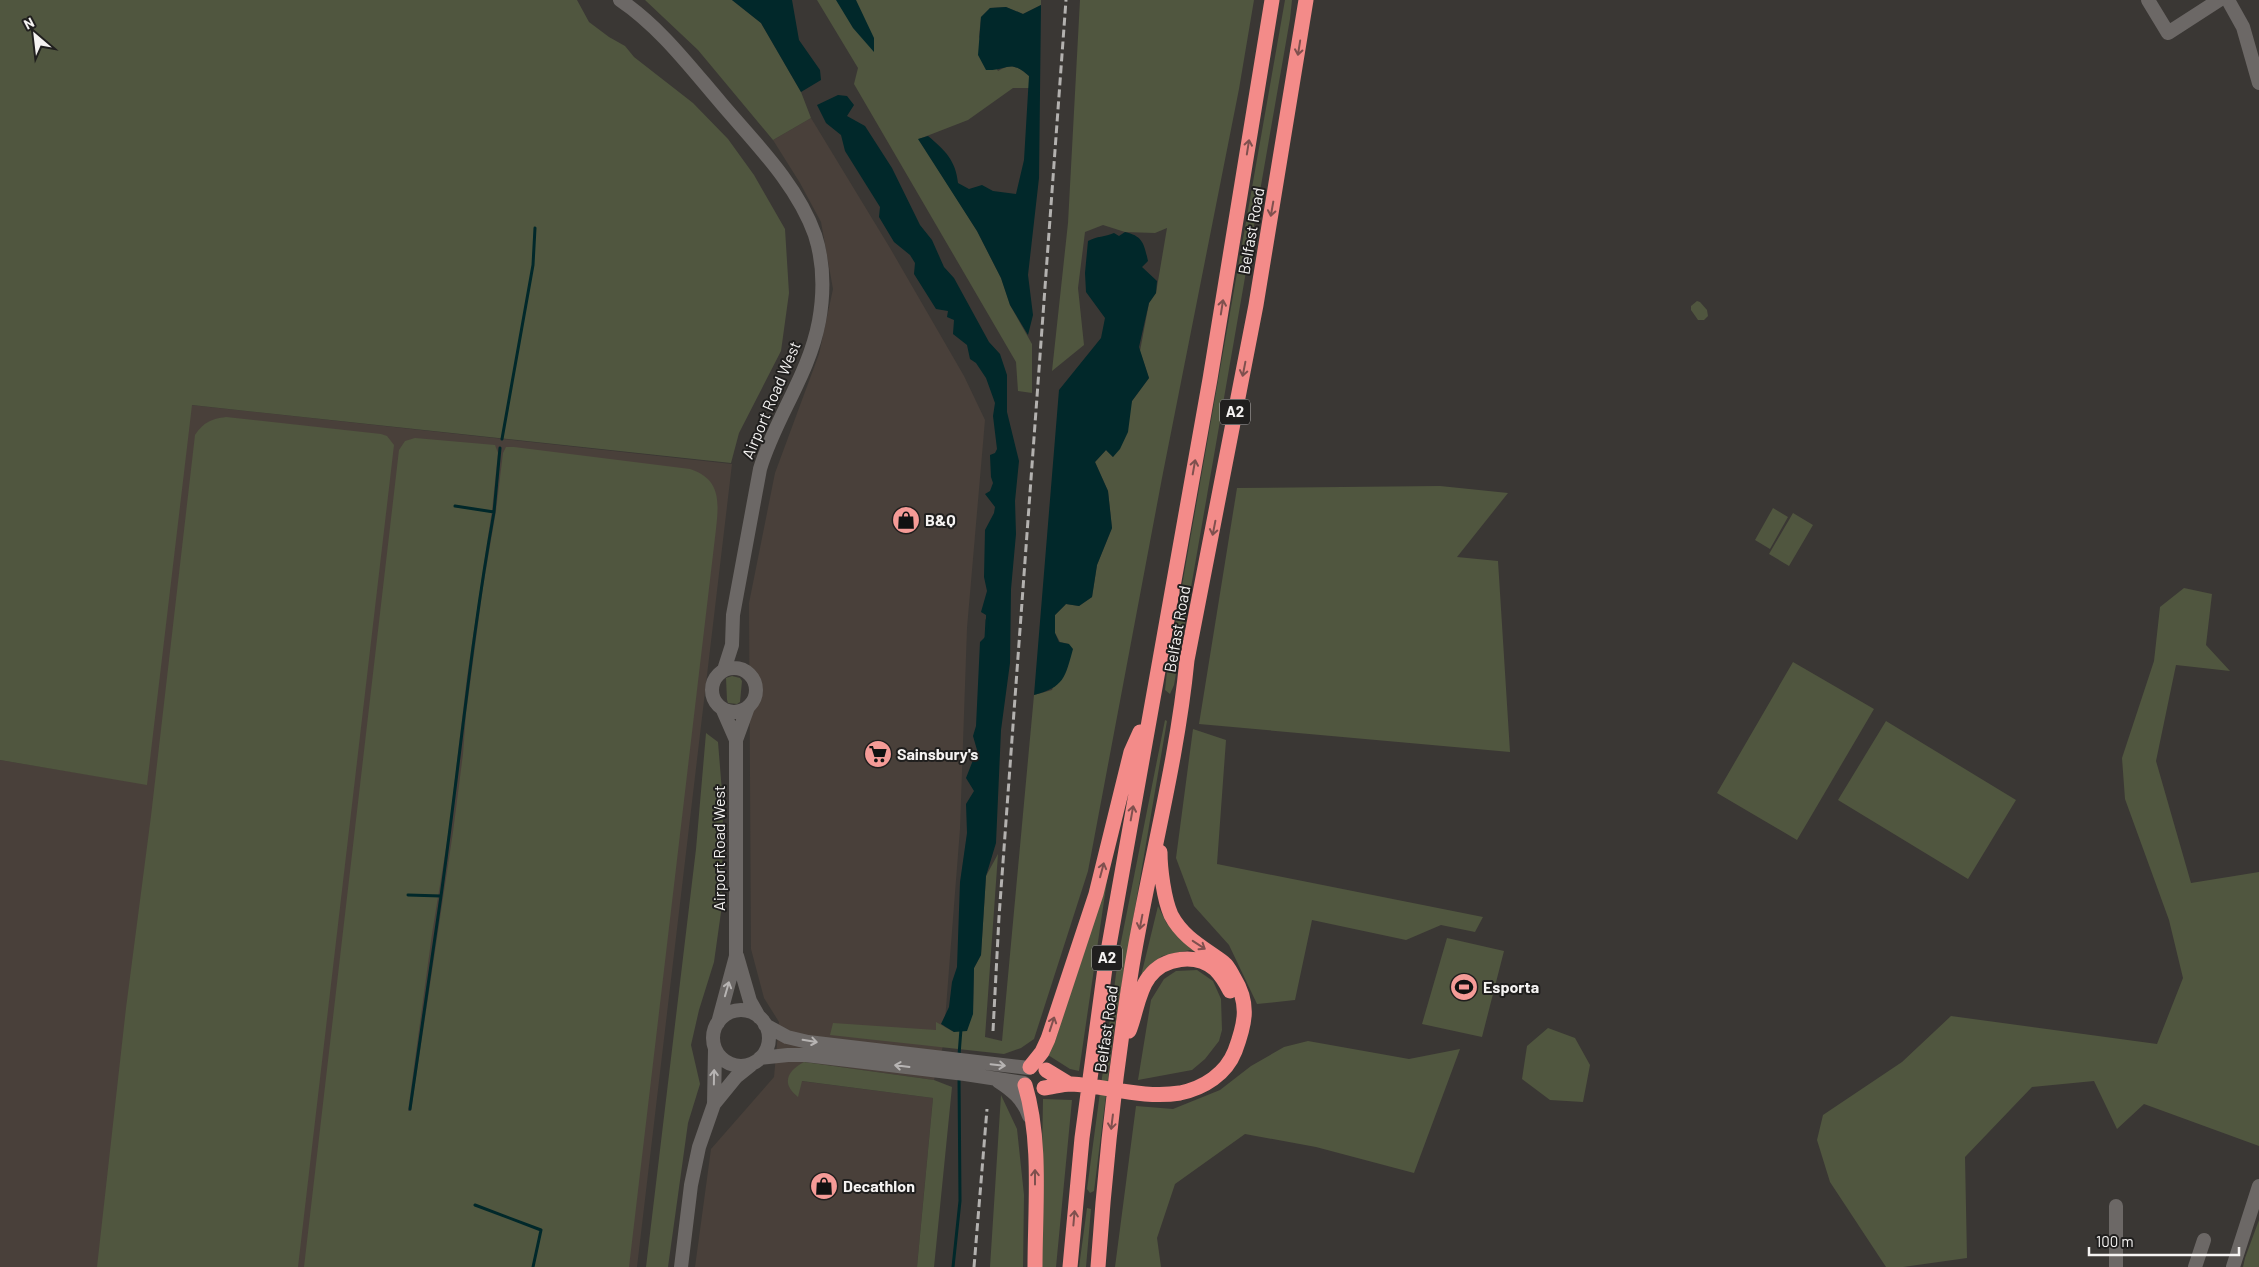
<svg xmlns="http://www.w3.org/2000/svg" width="2259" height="1267" font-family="Barlow,sans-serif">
  <rect width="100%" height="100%" fill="#3a3734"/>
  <path fill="#49403a" d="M811,118L890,248L964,376L985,420L967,628L960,829L943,1046L934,1080L804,1062L798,1096L801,1081L933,1098L917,1267H695L711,1149L774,1077L779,1022L764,998L751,949L749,603L775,473L819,354L833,289L821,222L800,183L773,140Z
    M191,405L732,464L637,1267H0V760L146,784Z"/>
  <path fill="#50563f" d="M0,0H577L589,22L609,37L625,46L634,57L693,103L728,139L754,175L785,229L789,293L781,351L739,433L731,463L192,405L147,785L0,760Z
    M645,0H732L761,23L801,92L811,118L773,140L698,50Z
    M817,0H1041V5L1023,14L1006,7L990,8L981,17L979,37L998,71C1011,63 1018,66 1029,76V88H1013L968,120L919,139L977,231L1001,278L1010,305L1032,344V393L1018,391L1016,362L854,84L858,68Z
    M1080,0H1254L1239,89L1162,478L1088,871L1034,1039L1021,1048L1004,1054L830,1035L833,1023L936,1030V1022L954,1032L973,1014L974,968L981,955L986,876L998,854L985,1037L1002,1041L1034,695L1052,690L1069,644L1060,642L1055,633V615L1066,604L1079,606L1092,597L1097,565L1112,528L1108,491L1095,462L1106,450L1113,457L1132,401L1149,378L1140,351L1149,303L1156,293L1167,228L1155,233L1125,232L1103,225L1085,232L1078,288L1084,345L1052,371L1068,223Z
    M1285,0H1292L1290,19L1174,685L1170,694L1165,690L1167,671Z
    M1697,301L1700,302L1707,310L1708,316L1704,320H1698L1691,310V306Z
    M226,417L381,434L387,436L394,445L298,1267H97L126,1008L151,816L195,435C204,422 211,419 226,417Z
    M415,438L495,445L498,453L492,510L467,677L449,829L432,934L408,1111H411L453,832L463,754L466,714L483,587L496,511L503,453L506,447H514L690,469C721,479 719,502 716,529L629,1267H304L399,450L405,441Z
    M1440,486L1508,493L1457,557L1498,561L1510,752L1199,724L1237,488Z
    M1773,508L1788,517L1770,549L1755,540Z
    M1793,513L1813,525L1789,566L1769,554Z
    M2184,588L2212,594L2206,645L2230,671L2176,665L2156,761L2191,883L2259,872V1146L2144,1104L2117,1129L2094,1081L2032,1087L1965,1157L1967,1258L1903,1267H1886L1830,1182L1817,1140L1823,1115L1902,1062L1951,1016L2157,1044L2183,978L2169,920L2125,799L2122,758L2154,661L2160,607Z
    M1793,662L1874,709L1797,840L1717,793Z
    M732,676L740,678L742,681L740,702L737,704L728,703L727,700L726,678Z
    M1165,720L1167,721L1114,1031L1094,1191L1090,1193L1087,1189L1119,952Z
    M1886,721L2016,800L1968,879L1838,800Z
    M1193,729L1226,740L1217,864L1483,917L1475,932L1441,925L1406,940L1312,920L1295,1000L1257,1004L1229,945L1194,906L1176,858Z
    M706,733L718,742L723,804L722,905L714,962L699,1010L691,1045L700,1084L688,1123L668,1267H646L696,849Z
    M1109,867L1079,1071L1070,1069L1048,1055Z
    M1158,906L1167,924L1210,957L1190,950L1162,956L1141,976Z
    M1447,938L1504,951L1482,1037L1422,1024Z
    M1197,970L1213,981L1221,999L1222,1030L1219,1041L1205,1059L1192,1070L1138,1080L1151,1000L1164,979L1176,971Z
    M1548,1028L1575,1038L1590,1065L1583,1102L1550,1100L1522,1079L1527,1046Z
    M1308,1041L1409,1059L1460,1049L1414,1173L1316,1147L1245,1134L1175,1184L1157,1238L1161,1267H1115L1136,1106L1173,1109L1220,1090L1251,1066L1284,1047Z
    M804,1062L934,1080L952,1087L934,1267H917L933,1098L802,1081L798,1097C781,1084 787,1071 804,1062Z
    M1001,1095L1017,1129L1024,1195L1023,1267H990Z
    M1043,1099L1072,1100L1056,1267H1040Z
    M1087,1208L1091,1209L1086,1267H1079Z
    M2259,1220V1267H2243L2245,1258Z"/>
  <path fill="#01282a" d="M732,0H792L799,40L820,70L821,80L801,92L761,23Z
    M836,0H856L874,38V52L853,28Z
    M1041,5L1039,178L1028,275L1033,315L1028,335L1010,305L1001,278L977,231L918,139L928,136C945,150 956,161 958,183L969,189L982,185L993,191L1016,194L1024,160L1029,76C1009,58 1008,71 986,70L978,55L981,17L990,8L1006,7L1023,14Z
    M838,95L847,96L854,105L847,116L865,126L892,168L920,225L932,240L944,267L954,278L989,342L1000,354L1007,375V412L1019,461L1015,501L1016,534L1011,589L1010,663L1001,730L996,843L986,876L981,955L974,968L973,1014L967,1031L954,1032L941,1024L949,1007L952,982L957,967L960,882L967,833L966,804L974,791L966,778L977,750L973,736L976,726L980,642L986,636V615L981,612L987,591L984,577L985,530L994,513L995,507L985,494L990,491L993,483L991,477L990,455L995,453L997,449L993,416L995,403L986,378L976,363L970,359L967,345L953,334L954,320L947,317L948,311L936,309L914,274L915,263L910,255L894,242L879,217L880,207L845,151L841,135L826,123L817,105Z
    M1125,232C1143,236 1144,244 1148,261L1142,267L1157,281L1156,293L1149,303L1139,347L1149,378L1132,401L1128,432L1120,449L1113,457L1106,450L1095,462L1108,491L1112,528L1097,565L1092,597L1079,606L1066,604L1055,615V633L1059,642L1069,644L1073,649C1065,678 1064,687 1034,695L1059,390L1101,338L1105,318L1086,292L1085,273L1088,241C1097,236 1105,237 1114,233L1119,236Z"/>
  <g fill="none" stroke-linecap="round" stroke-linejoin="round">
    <path stroke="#01282a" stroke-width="3" d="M502,439L533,265L535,228
      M494,512L500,448
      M986,638L987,620
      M408,895L441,896L410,1109
      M441,896C459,768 471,639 494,512L455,506
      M959,1055L961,1029
      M475,1205L541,1230L533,1267
      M953,1267L960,1201L959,1076"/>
    <path stroke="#6c6866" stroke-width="14" d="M620,0C660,27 690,67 721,103C755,143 797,184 815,235C824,263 824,293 819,321C809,375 775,418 760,469L733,615L732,645L724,670
      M2148,0L2168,33L2219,0
      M2228,0L2243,27L2259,83
      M712 690a22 22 0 1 1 44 0a22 22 0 1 1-44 0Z
      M722,708L736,740
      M737,956L750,1001L759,1017
      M713 1038a28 28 0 1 1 56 0a28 28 0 1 1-56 0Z
      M718,1023L736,956V740L748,707
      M765,1025L787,1037L808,1042L1029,1068
      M760,1058L788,1055H806L965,1074L1024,1083
      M998,1081C1012,1090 1023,1099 1029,1116
      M714,1104L736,1077L751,1065
      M681,1267L691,1185L699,1147L714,1104L715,1049
      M2116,1267V1206
      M2195,1267L2204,1240
      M2233,1267L2259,1186"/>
    <path stroke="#f38b89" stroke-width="15" d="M1129,1031C1136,1014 1138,991 1149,977C1164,957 1196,953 1215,969C1222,976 1226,983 1230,991
      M1030,1067L1042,1052L1048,1039L1096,894L1131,752L1140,732
      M1046,1070L1069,1084
      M1025,1085C1042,1141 1035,1208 1035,1267
      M1044,1088C1053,1087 1062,1084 1071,1084C1107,1086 1143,1099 1180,1093C1204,1088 1226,1074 1235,1051C1245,1024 1250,1004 1234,978C1231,973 1229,967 1224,963C1204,948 1183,938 1171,915C1164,899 1160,869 1160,852
      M1070,1267L1082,1138L1105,968L1210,379L1272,0
      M1098,1267C1105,1166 1116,1065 1132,966C1149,864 1177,763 1187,660L1256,305L1306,0"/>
    <path stroke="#b3b1af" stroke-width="3" stroke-dasharray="8 4" stroke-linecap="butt" d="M993,1031L999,917L1066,0
      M974,1267L987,1109"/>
  </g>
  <defs><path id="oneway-shaft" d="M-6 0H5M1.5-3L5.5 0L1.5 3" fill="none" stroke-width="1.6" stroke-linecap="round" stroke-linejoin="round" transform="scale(1.25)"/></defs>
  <g stroke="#7f504e">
    <use href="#oneway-shaft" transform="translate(1299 48) rotate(99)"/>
    <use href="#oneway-shaft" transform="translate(1248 147) rotate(-81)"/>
    <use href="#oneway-shaft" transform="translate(1272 209) rotate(100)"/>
    <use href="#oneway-shaft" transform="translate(1222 307) rotate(-81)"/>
    <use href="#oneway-shaft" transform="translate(1244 369) rotate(101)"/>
    <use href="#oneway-shaft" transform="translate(1194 467) rotate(-80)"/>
    <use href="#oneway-shaft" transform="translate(1214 528) rotate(101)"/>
    <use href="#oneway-shaft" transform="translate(1132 813) rotate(-80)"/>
    <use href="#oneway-shaft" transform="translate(1102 870) rotate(-75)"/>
    <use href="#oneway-shaft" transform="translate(1141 922) rotate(101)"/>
    <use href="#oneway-shaft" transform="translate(1199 945) rotate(33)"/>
    <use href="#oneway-shaft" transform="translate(1052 1024) rotate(-72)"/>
    <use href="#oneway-shaft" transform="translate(1112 1122) rotate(97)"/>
    <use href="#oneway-shaft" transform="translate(1035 1177) rotate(-90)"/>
    <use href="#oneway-shaft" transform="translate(1074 1218) rotate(-85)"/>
  </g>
  <g stroke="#b7b4b3">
    <use href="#oneway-shaft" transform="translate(727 989) rotate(-74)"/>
    <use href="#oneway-shaft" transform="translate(810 1041) rotate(9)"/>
    <use href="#oneway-shaft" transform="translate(998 1065) rotate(6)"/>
    <use href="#oneway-shaft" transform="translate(902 1066) rotate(-173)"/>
    <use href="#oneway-shaft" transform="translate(714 1077) rotate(-89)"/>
  </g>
  <defs>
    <g id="shop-disc" transform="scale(1.4375)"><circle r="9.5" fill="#f59b97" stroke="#201f1e"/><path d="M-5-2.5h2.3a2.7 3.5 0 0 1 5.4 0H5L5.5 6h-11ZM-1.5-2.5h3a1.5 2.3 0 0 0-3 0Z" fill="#111"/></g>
    <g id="supermarket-disc" transform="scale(1.4375)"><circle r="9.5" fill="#f59b97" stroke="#201f1e"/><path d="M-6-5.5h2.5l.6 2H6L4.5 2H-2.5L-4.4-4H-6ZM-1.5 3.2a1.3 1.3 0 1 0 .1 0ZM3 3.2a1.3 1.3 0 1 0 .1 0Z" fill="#111"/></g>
    <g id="stadium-disc" transform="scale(1.4375)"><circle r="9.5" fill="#f59b97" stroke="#201f1e"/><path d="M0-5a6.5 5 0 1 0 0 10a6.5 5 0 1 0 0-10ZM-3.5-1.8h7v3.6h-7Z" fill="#111"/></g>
  </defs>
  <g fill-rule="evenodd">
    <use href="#shop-disc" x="906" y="520"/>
    <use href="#supermarket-disc" x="878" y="754"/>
    <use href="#stadium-disc" x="1464" y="987"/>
    <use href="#shop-disc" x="824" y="1186"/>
  </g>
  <g text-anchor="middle" stroke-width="4" stroke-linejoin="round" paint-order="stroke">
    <g fill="#201f1e" stroke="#b5b3b2" stroke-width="1">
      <rect x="1220" y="399.5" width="30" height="25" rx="4"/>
      <rect x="1092" y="945.5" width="30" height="25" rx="4"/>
    </g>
    <g font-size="15" font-weight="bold" fill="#f5f3f2">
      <text x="1235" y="417">A2</text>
      <text x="1107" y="963">A2</text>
    </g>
    <g font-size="16" fill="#f5f3f2" stroke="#201f1e">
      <text transform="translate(1251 231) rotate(-80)" y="6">Belfast Road</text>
      <text transform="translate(771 400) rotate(-67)" y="6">Airport Road West</text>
      <text transform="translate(1177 629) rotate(-80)" y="6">Belfast Road</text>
      <text transform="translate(719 848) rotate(-90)" y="6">Airport Road West</text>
      <text transform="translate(1106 1029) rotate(-82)" y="6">Belfast Road</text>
    </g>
    <g font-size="16" font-weight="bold" fill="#f5f3f2" stroke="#201f1e" text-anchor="start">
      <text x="925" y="526">B&amp;Q</text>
      <text x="897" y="760">Sainsbury's</text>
      <text x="1483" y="993">Esporta</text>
      <text x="843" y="1192">Decathlon</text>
    </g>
  </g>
  <g transform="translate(35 35) rotate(332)" stroke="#201f1e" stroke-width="4" paint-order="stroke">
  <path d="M0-4L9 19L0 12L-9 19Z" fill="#f5f3f2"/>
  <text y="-8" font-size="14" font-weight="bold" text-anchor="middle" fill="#f5f3f2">N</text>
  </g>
  <path d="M2089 1247v8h150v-8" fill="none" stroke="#f5f3f2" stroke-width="2.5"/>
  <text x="2096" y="1247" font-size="15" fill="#f5f3f2" stroke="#201f1e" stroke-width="4" paint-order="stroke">100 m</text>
</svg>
